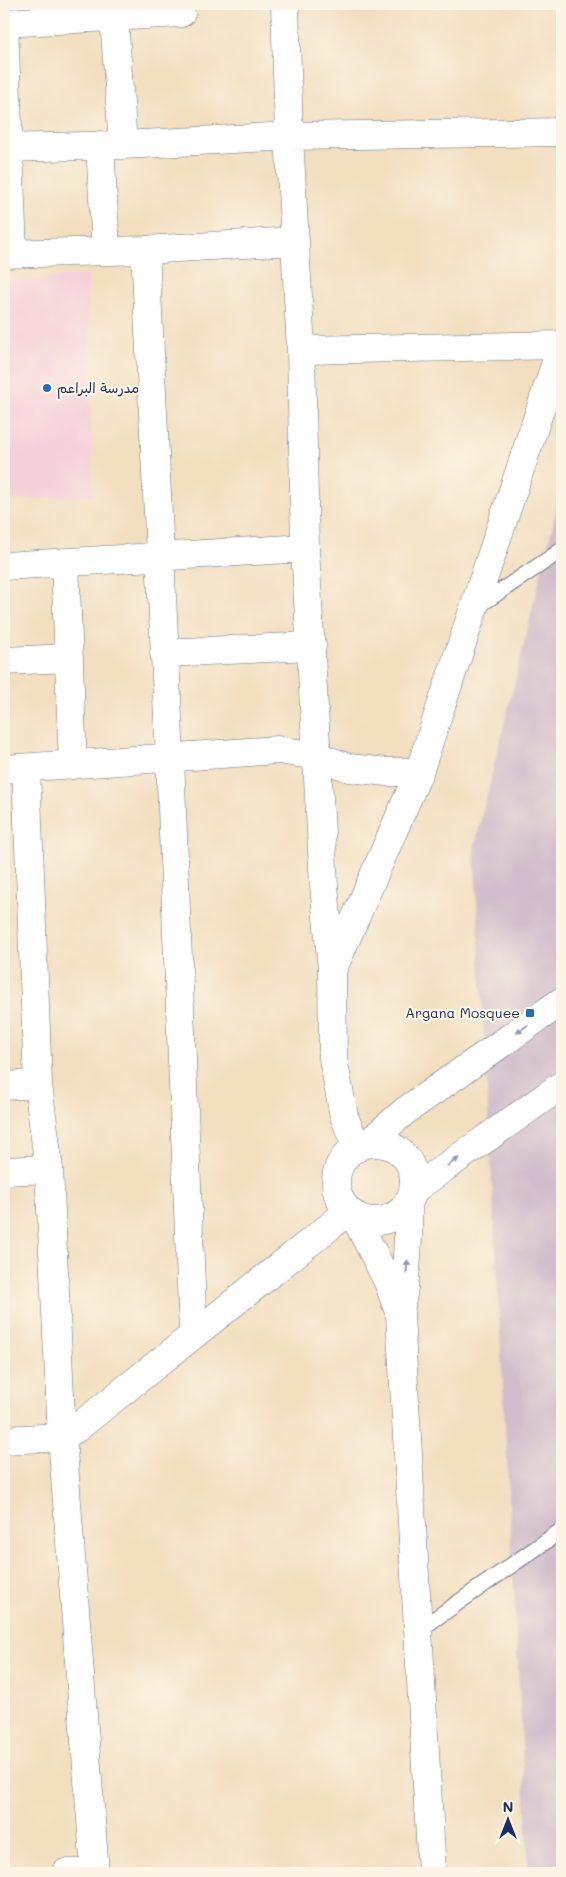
<svg xmlns="http://www.w3.org/2000/svg" width="566" height="1877" font-family="Mali,'Playpen Sans Arabic',sans-serif">
  <rect width="100%" height="100%" fill="#fcf5e5"/>
  <filter id="ink" filterUnits="userSpaceOnUse"><feTurbulence type="fractalNoise" baseFrequency=".02" numOctaves="2"/><feDisplacementMap in="SourceGraphic" scale="10" xChannelSelector="R" yChannelSelector="G"/><feConvolveMatrix kernelMatrix="1 2 1 2 8 2 1 2 1" color-interpolation-filters="sRGB"/></filter>
  <filter id="wash" filterUnits="userSpaceOnUse"><feTurbulence type="fractalNoise" baseFrequency=".0096" numOctaves="4" result="noise"/><feDisplacementMap in="SourceGraphic" scale="20" xChannelSelector="R" yChannelSelector="G"/><feGaussianBlur stdDeviation="1.12" result="paint"/><feColorMatrix in="noise" values="0 0 0 0 0 0 0 0 0 0 0 0 0 0 0 0 0 1.4 0 .05"/><feComposite in="paint" operator="in"/></filter>
  <g filter="url(#wash)">
    <rect width="100%" height="100%" fill="#f2dfc0"/>
    <path fill="#f5cfda" d="M88,275L93,495L4,501V281Z"/>
    <path fill="#d1bdcb" d="M562,487V1873H529L474,848Z"/>
  </g>
  <g filter="url(#ink)">
    <g fill="none" stroke-linecap="round" stroke-linejoin="round">
      <g stroke="#666d80" stroke-width="17">
        <path id="service" d="M475,608L562,550
          M419,1630L562,1530"/>
      </g>
      <g stroke="#666d80" stroke-width="29">
        <path id="minor" d="M113,4L123,145
          M285,4L289,136L301,350L305,548L324,885L332,970L333,1059L344,1116L357,1148
          M4,23L13,253
          M4,23L181,13
          M100,145L106,251
          M4,148L123,145L289,136L562,132
          M145,250L170,758L193,1335
          M4,254L145,250L295,241
          M301,350L562,345
          M65,562L73,765
          M4,566L305,548
          M164,653L312,646
          M4,661L69,658
          M26,768L38,1084L49,1169L62,1437L95,1873
          M4,769L278,750L317,756L349,768L387,772H419
          M333,969L419,772L562,344
          M4,1086L38,1084
          M336 1182a39 39 0 1 1 78 0a39 39 0 1 1-78 0Z
          M367,1144L405,1111L562,1001
          M4,1171L49,1169
          M413,1190L562,1085
          M354,1215L388,1282L400,1315L432,1873
          M400,1313C407,1276 409,1241 408,1203
          M4,1440L62,1437L77,1428L349,1211
          M66,1873L95,1872"/>
      </g>
      <use href="#service" stroke="#fff" stroke-width="15"/>
      <use href="#minor" stroke="#fff" stroke-width="28"/>
    </g>
    <defs><path id="oneway-solid" d="M-6-.8H1V-3.2L6.5 0L1 3.2V.8H-6Z" transform="scale(1.25)"/></defs>
    <g fill="#8d97ae">
      <use href="#oneway-solid" transform="translate(522 1029) rotate(145)"/>
      <use href="#oneway-solid" transform="translate(453 1162) rotate(-35)"/>
      <use href="#oneway-solid" transform="translate(407 1267) rotate(-86)"/>
    </g>
  </g>
  <g fill="#1f6fb2" stroke="#fcf5e5" stroke-width="2">
    <circle cx="47" cy="388" r="5"/>
    <rect x="525" y="1008" width="10" height="10" rx="2.5"/>
  </g>
  <g text-anchor="middle" stroke-width="4.5" stroke-linejoin="round" paint-order="stroke">
    <g font-size="14" fill="#1b2f5e" stroke="#fcf5e5" text-anchor="start">
      <text x="57" y="393">مدرسة البراعم</text>
      <text x="520" y="1018" text-anchor="end">Argana Mosquee</text>
    </g>
  </g>
  <rect width="566" height="1877" fill="none" stroke="#fcf5e5" stroke-width="20"/>
  <g transform="translate(508 1820)" stroke="#fcf5e5" stroke-width="4" paint-order="stroke">
  <path d="M0-4L9 19L0 12L-9 19Z" fill="#1b2f5e"/>
  <text y="-8" font-size="14" font-weight="bold" text-anchor="middle" fill="#1b2f5e">N</text>
  </g>
</svg>
